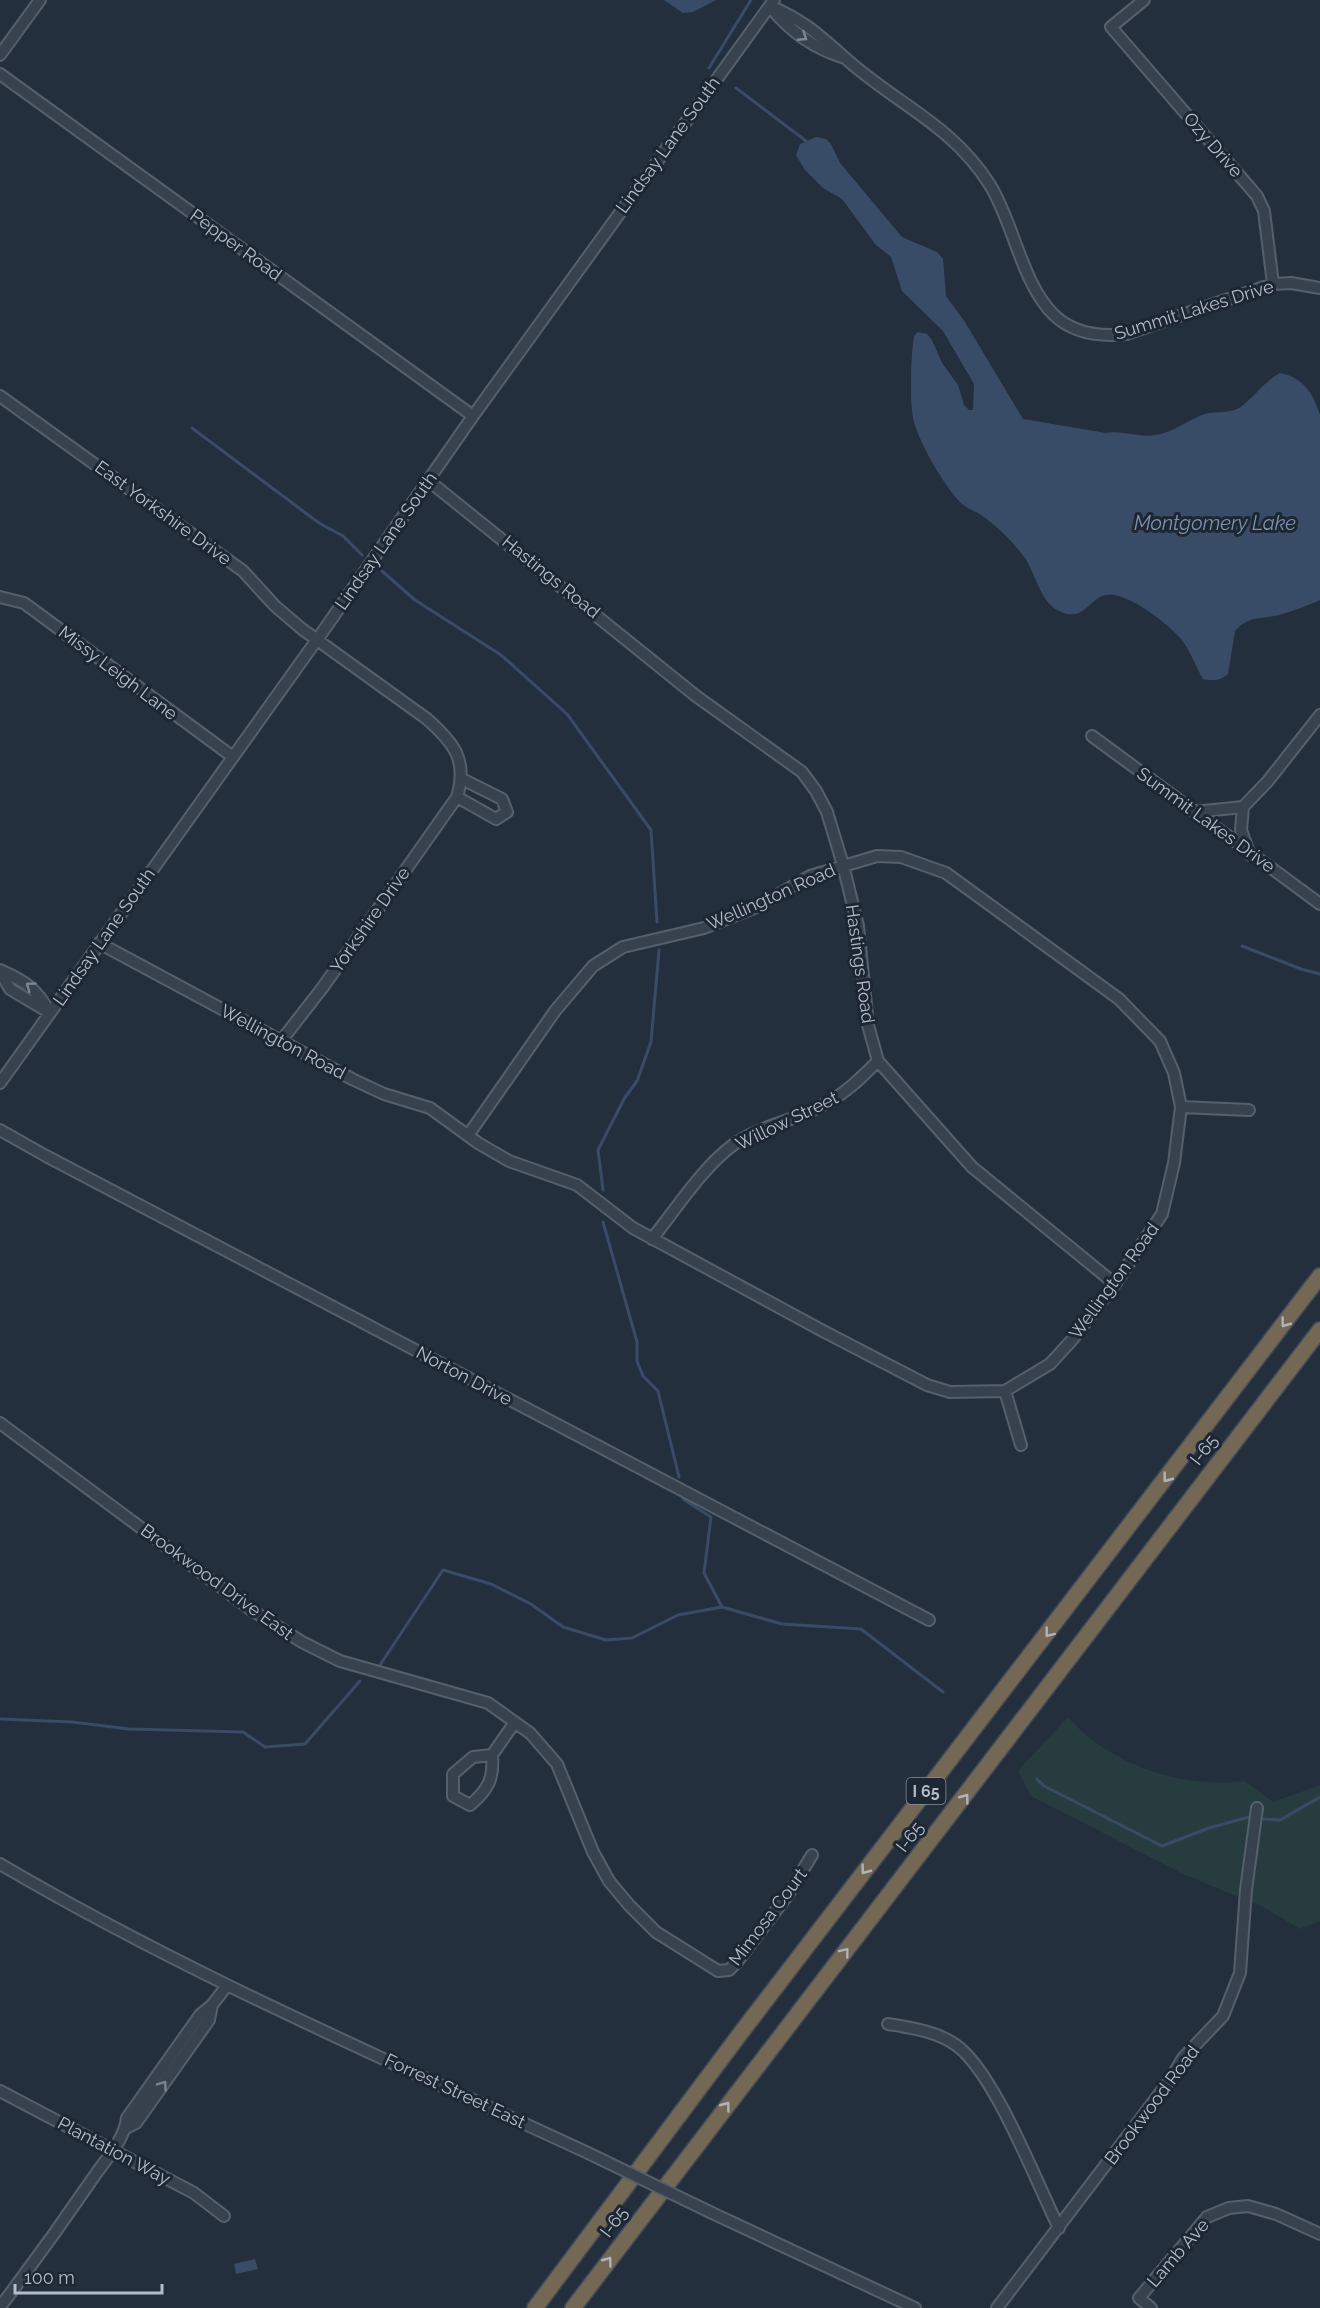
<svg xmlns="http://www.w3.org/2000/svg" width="1320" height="2308" font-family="Raleway,sans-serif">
  <rect width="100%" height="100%" fill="#242f3e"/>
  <path fill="#263c3f" d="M1068,1717C1109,1765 1183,1789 1245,1781L1273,1802L1320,1785V1921L1300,1929L1263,1907L1183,1874L1031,1796L1018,1771Z"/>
  <path fill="#394c67" d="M664,0H716L693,12L683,13Z
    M816,137L826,139L831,144L840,163L902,237L937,252L943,259L946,296L965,322L1023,419L1106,433C1123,430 1138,438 1156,435C1174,432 1186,421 1202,415C1215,410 1230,415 1242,406C1256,395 1264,382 1280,373C1304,378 1313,393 1320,415V600C1307,606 1293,611 1279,615C1262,619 1248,616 1235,631L1228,674C1220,681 1213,681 1203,679C1196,667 1190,650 1181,639C1168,624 1121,585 1100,597C1084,607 1080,622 1057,610C1038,599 1035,568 1021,553C1010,539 996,525 981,515C975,511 968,509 962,504C944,486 921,446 914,422C909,405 911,354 914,336L918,332L927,334L932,340L942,363L958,385L964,405L969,410H973L974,384L943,331L902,291L891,257L876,245L842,199L823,188L805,170L796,155L800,144Z
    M255,2259L258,2269L236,2274L234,2264Z"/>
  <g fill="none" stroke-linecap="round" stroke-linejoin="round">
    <path stroke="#394c67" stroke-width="3" d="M709,68L751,0
      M736,88L810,144
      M192,428L319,523L343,536L362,555
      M382,571L415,600L501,655L567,714L651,830L657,922
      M1242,946L1301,969L1320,974
      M603,1190L598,1150L624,1099L637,1081L651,1042L659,950
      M603,1222L637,1342V1361L643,1376L658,1391L679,1477
      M683,1499L711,1517L704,1573L722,1607
      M380,1665L443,1570L491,1584L531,1604L563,1627L606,1640L632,1638L678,1615L722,1607L782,1624L861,1629L943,1692
      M0,1719L72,1722L129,1729L243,1732L265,1747L305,1744L360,1681
      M1037,1779L1044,1786L1162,1846L1209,1828L1249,1817
      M1261,1819L1280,1820L1320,1797"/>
    <g stroke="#565f6c" stroke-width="14">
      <path id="minor" d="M1144,0L1111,27L1257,196L1264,211L1273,284
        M770,6C803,20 818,34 844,57C894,103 952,124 990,185C1014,224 1022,284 1054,315C1074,334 1100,337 1126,334L1273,284L1291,283L1320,288
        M772,9C790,31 814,48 842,57
        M0,55L40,0
        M0,74L473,416
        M0,396L243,571L275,606L302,629L427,719C454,743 468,760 457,797L323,987L281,1041
        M429,481L696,696L802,772L816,791L827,812L843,865L858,926L868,1025L878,1061L972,1167L1115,1284
        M0,597L24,603L233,757
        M1092,736L1320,904
        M457,797L496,819L507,812L502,799L462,779
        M1243,807L1241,830L1250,855
        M1194,812L1243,807L1268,781L1320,715
        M99,943L352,1079L384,1094L430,1108L478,1143L509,1161L577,1185L633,1228L821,1330L927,1385L950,1392L1005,1391L1050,1364L1072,1340L1115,1284L1162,1214L1174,1163L1181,1107L1174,1073L1160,1041L1119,999L946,873L901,857L877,856L810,876L759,906L704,928L623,947L593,966L555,1011L469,1134
        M0,970C25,981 37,989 50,1013
        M0,971L10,989L50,1013
        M0,1083L326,627L473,416L774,0
        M1181,1107L1249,1110
        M0,1130L46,1156L929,1620
        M652,1239C676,1209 703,1167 733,1145C759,1126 793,1121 821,1106C844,1095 861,1078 878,1061
        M1005,1391L1021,1445
        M0,1423L250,1609L302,1642L340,1661L488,1703L530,1733L557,1764L593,1852L609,1881L629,1905L656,1932L718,1971L729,1970L737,1962L787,1896L812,1855
        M492,1755C494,1779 488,1790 470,1805L453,1796V1774L473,1757L492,1755L515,1722
        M0,1864C189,1975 390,2061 588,2153
        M888,2024C912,2028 936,2031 956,2045C995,2073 1036,2182 1059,2228
        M0,2091L194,2193L224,2216
        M126,2128L136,2123L209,2020L212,2005
        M712,2213L915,2308
        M0,2307C32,2265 63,2222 93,2178C105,2160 125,2139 127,2118L200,2015L212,2005L226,1987
        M997,2308L1170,2080L1183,2058L1223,2016L1240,1973L1246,1890L1257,1808
        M1151,2308L1139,2298L1207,2217L1229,2208L1248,2206L1276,2214L1320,2234"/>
    </g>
    <g stroke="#434c59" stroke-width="18">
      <path id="highway" d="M535,2308L740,2034L1320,1276
        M573,2308L1320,1330"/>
    </g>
    <use href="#minor" stroke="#38414e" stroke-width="10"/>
    <use href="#highway" stroke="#746855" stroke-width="15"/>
    <g stroke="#565f6c" stroke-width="14" stroke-linecap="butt">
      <path id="minor-bridge" d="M588,2153L712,2213"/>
    </g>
    <use href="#minor-bridge" stroke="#38414e" stroke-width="10"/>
  </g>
  <defs><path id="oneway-chevron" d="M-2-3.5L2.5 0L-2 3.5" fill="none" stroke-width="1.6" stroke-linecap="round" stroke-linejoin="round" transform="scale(1.5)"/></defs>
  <g stroke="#7c8592">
    <use href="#oneway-chevron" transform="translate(803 37) rotate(33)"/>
    <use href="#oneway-chevron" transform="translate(30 986) rotate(-144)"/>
    <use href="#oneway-chevron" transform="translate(163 2085) rotate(-55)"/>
  </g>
  <g stroke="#aeb4bd">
    <use href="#oneway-chevron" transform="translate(1285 1323) rotate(127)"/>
    <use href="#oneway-chevron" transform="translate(1167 1478) rotate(127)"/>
    <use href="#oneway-chevron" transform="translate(1049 1633) rotate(128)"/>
    <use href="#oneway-chevron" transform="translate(965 1798) rotate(-53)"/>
    <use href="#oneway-chevron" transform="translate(865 1870) rotate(127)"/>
    <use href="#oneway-chevron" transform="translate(845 1952) rotate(-52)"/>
    <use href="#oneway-chevron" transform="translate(726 2106) rotate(-53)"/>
    <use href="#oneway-chevron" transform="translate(608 2261) rotate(-53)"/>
  </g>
  <g text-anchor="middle" stroke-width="6" stroke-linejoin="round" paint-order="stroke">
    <rect fill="#1d2633" stroke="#878f9c" stroke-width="1.5" x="906.5" y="1778" width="39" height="26" rx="4.5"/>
    <g font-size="16" font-weight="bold" fill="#b4bcc9">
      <text x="926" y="1797">I 65</text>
    </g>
    <g font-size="18" fill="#b4bcc9" stroke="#1d2633">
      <text transform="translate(668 145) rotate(-54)" y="6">Lindsay Lane South</text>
      <text transform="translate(1213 145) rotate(49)" y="6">Ozy Drive</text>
      <text transform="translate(236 245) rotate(36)" y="6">Pepper Road</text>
      <text transform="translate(1194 310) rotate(-17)" y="6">Summit Lakes Drive</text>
      <text transform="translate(163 513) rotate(36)" y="6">East Yorkshire Drive</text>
      <text transform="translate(386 541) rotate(-55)" y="6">Lindsay Lane South</text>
      <text transform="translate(551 577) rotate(39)" y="6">Hastings Road</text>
      <text transform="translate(118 673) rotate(37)" y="6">Missy Leigh Lane</text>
      <text transform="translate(1206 820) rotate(36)" y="6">Summit Lakes Drive</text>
      <text transform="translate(771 897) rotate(-24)" y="6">Wellington Road</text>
      <text transform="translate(370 920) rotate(-55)" y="6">Yorkshire Drive</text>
      <text transform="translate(104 937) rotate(-55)" y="6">Lindsay Lane South</text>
      <text transform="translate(860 964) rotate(82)" y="6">Hastings Road</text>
      <text transform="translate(283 1042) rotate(28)" y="6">Wellington Road</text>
      <text transform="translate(787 1121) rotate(-26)" y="6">Willow Street</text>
      <text transform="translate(1114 1281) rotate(-54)" y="6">Wellington Road</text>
      <text transform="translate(464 1376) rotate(28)" y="6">Norton Drive</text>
      <text transform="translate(1204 1450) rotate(-52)" y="6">I-65</text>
      <text transform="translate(217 1582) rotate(36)" y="6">Brookwood Drive East</text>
      <text transform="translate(910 1837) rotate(-52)" y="6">I-65</text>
      <text transform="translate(768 1917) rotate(-53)" y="6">Mimosa Court</text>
      <text transform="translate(455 2091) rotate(25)" y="6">Forrest Street East</text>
      <text transform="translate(1152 2105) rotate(-53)" y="6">Brookwood Road</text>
      <text transform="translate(114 2151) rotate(28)" y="6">Plantation Way</text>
      <text transform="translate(614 2222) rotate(-53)" y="6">I-65</text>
      <text transform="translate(1178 2253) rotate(-49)" y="6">Lamb Ave</text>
    </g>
    <g font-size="20" font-style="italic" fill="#7c92b1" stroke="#1d2633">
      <text x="1215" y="530">Montgomery Lake</text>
    </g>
  </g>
  <path d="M15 2284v9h147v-9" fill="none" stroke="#b4bcc9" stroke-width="3"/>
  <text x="24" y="2284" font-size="18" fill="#b4bcc9" stroke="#1d2633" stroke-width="4.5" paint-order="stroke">100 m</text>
</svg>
